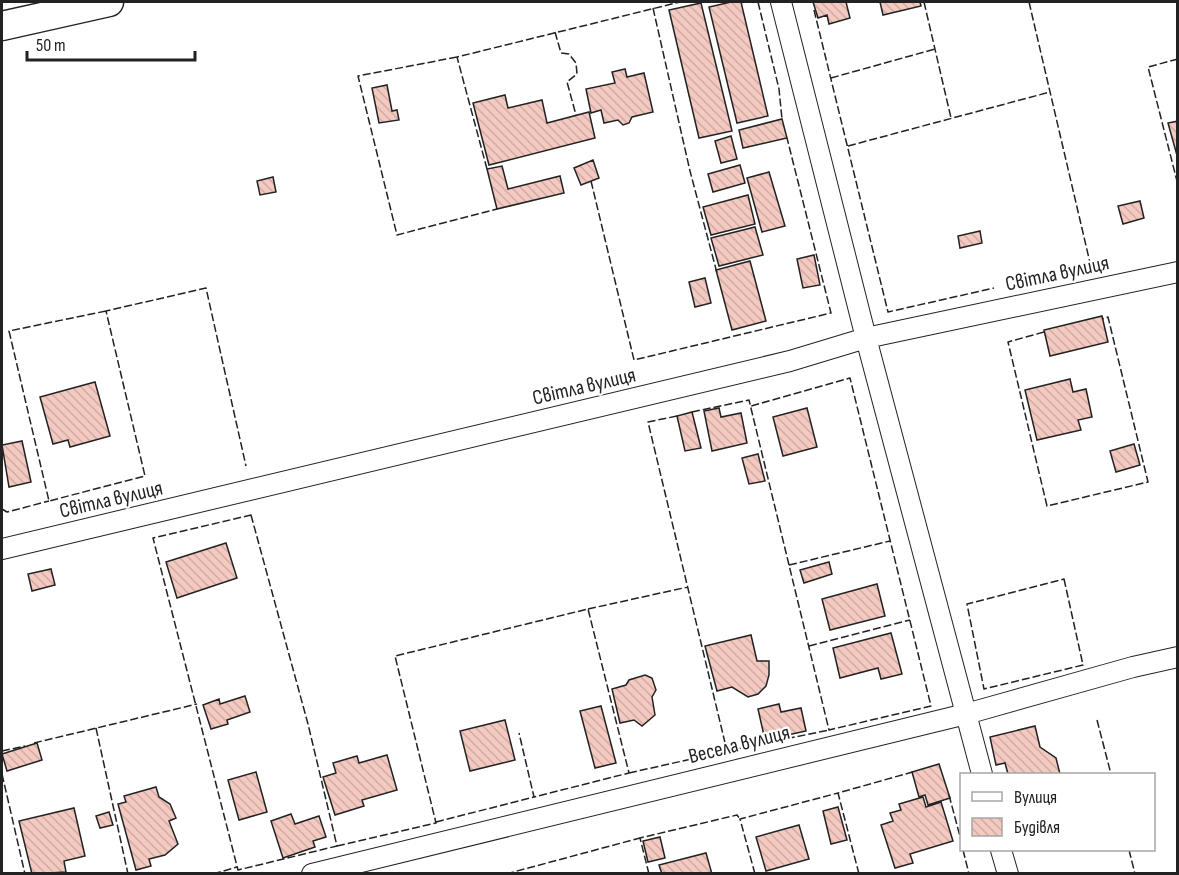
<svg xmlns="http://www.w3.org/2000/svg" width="1179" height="875" font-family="'Sofia Sans Condensed',sans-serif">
  <defs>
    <pattern id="building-back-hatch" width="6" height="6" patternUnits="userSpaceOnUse" patternTransform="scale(1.5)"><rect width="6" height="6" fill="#f3c9c0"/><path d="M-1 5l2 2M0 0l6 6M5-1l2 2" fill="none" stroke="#d0aca5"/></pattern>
  </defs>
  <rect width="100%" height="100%" fill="#fff"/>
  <path fill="url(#building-back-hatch)" stroke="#222" stroke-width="1.5" d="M731,2H741L768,116L737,123L709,7Z
    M813,2H846L850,18L829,24L827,15L818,18Z
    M880,2H920L921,6L883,15Z
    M701,3L732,131L699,138L669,10Z
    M625,69L627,77L644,73L653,112L632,117L629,123L623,125L618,120L604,123L601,110L591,113L586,89L615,83L612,72Z
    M387,85L392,111L397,110L399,120L379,123L372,88Z
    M505,95L508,108L542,100L547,123L589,112L595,138L489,165L473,103Z
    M782,119L787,138L743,148L739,130Z
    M1178,121V159L1168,123Z
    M731,136L737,159L721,163L715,141Z
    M593,160L599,178L581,185L574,168Z
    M740,165L745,183L713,192L708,174Z
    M502,166L508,189L560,176L564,193L497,209L487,169Z
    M769,172L785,226L762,232L747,178Z
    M273,177L276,192L260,195L257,181Z
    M748,195L755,224L711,235L703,207Z
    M1140,201L1144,218L1123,224L1118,206Z
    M755,227L763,255L719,266L711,238Z
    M980,231L982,243L960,248L958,236Z
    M814,255L820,285L803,288L797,259Z
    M750,261L766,321L732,330L716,270Z
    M705,278L711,303L695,307L689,282Z
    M1102,316L1108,342L1050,356L1044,330Z
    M1070,379L1073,392L1086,389L1092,417L1078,420L1081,430L1037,440L1025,390Z
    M95,382L110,436L70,447L68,440L53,444L40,397Z
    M719,408L721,417L741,413L747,443L712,451L704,411Z
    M807,408L817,447L783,456L773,417Z
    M692,412L701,448L685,451L677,416Z
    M22,441L31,482L9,487L2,445Z
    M1134,444L1140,465L1116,472L1110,451Z
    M758,454L765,481L749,484L742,458Z
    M226,543L237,578L177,598L166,562Z
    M829,562L832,574L804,583L800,570Z
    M51,569L55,585L32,591L28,574Z
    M877,584L885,616L830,630L822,599Z
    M891,633L902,674L881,679L878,668L840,678L833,648Z
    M751,635L757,661H769V675L766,686L758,694L748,697L732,687L717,691L705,646Z
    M645,675L652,678L656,690L652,697L655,715L642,726L634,720L620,723L612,689L626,685L629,680Z
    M245,696L250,712L227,720L228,724L211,729L203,705L219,699L220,704Z
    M779,704L781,712L801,708L806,731L765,740L758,709Z
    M601,706L616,763L595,768L580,711Z
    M505,720L515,760L470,771L460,731Z
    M1035,726L1040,747L1056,758L1060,774H1008L1005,763L996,765L990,737Z
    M37,743L42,760L7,771L2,754Z
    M387,755L397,790L362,800L364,806L335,815L323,777L336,773L333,763L357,756L359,763Z
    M939,764L950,798L928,805L925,795L919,797L912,772Z
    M256,772L267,812L239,820L228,780Z
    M156,787L159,797L170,804L176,818L169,821L178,844L165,855L149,859L151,866L136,870L118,804L126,802L124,796Z
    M923,797L926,807L941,802L953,841L910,854L913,863L895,868L881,825L893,821L890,813L901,810L899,804Z
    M838,807L847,840L831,844L823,811Z
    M74,808L85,856L64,861L66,872L32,874L19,821Z
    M109,812L113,825L100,828L96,816Z
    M291,814L295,824L319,816L326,837L313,841L315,847L283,858L271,821Z
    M799,825L809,859L766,871L756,837Z
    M660,837L665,858L648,862L643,841Z
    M706,853L712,874H662L659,865Z"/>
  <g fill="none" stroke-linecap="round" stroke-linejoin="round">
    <g stroke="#222" stroke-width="22">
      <path id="street" d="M781,2L866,338L982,774
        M2,549L790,361L866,338L1178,272
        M1001,850L1008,874
        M312,874L966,714L1133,667L1178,657"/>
    </g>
    <g stroke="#222" stroke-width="31">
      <path id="secondary" d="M2,26L109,2"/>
    </g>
    <use href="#street" stroke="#fff" stroke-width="20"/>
    <use href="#secondary" stroke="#fff" stroke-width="28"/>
    <path stroke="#222" stroke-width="1.5" stroke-dasharray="8 3" stroke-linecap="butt" d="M758,2L779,89L782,119
      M924,2L951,118
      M1029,2L1091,267
      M653,8L690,171L717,273
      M814,10L888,312L994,288
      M555,32L561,53L569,54L576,63L577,74L567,82L576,115
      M457,57L358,76L397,235L497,209
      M1178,59L1148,67L1178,185
      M831,78L935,49
      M848,146L1050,92
      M487,169L457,57L680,2
      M591,181L634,360L831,313L787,138
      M106,311L9,331L49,501L145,476L106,311L206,288L246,466
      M1044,332L1008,342L1047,506L1148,482L1108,317L1102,319
      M692,412L749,400L829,730L931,706L850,378L751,406
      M677,416L648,422L727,751L829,730
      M2,509L7,512L49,501
      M251,515L308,724L337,846L238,870L153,538Z
      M789,565L890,541
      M1064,579L1083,665L984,689L967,604Z
      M588,609L688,587
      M809,646L910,620
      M1097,720L1111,774
      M96,728L128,874
      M34,743L197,704
      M2,751L25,746
      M629,773L727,751
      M2,774L25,874
      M949,795L962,844
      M436,822L534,797L519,733
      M337,846L436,823L395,656L588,609L629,773L534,797
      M963,850L969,874
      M1129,850L1135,874
      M213,874L237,867
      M506,874L640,838
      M649,874L640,838L737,815L740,819
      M755,874L740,819L838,793
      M859,874L838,793L916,771"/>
  </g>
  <g text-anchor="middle" stroke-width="4.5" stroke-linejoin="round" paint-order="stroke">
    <g font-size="21" fill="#222" stroke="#fff">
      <text transform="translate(1057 273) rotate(-12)" y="7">Світла вулиця</text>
      <text transform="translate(584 386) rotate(-13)" y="7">Світла вулиця</text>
      <text transform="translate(111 499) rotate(-13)" y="7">Світла вулиця</text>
      <text transform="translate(739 744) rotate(-14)" y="7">Весела вулиця</text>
    </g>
  </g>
  <rect width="1179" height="875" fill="none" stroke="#222222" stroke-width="6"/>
  <rect x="960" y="773" width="195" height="78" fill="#ffffff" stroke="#a7a7a7" stroke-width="1.5"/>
  <rect x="972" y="792" width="30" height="9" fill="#ffffff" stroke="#a7a7a7" stroke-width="1.5"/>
  <text x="1014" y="803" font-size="18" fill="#222222">Вулиця</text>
  <rect x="972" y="818" width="30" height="18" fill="url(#building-back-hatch)" stroke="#a7a7a7" stroke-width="1.5"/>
  <text x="1014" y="833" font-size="18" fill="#222222">Будівля</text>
  <path d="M27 51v9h168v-9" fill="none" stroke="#222222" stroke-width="3"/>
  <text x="36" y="51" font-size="18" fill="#222222" stroke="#ffffff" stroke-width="4.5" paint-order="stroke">50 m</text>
</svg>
